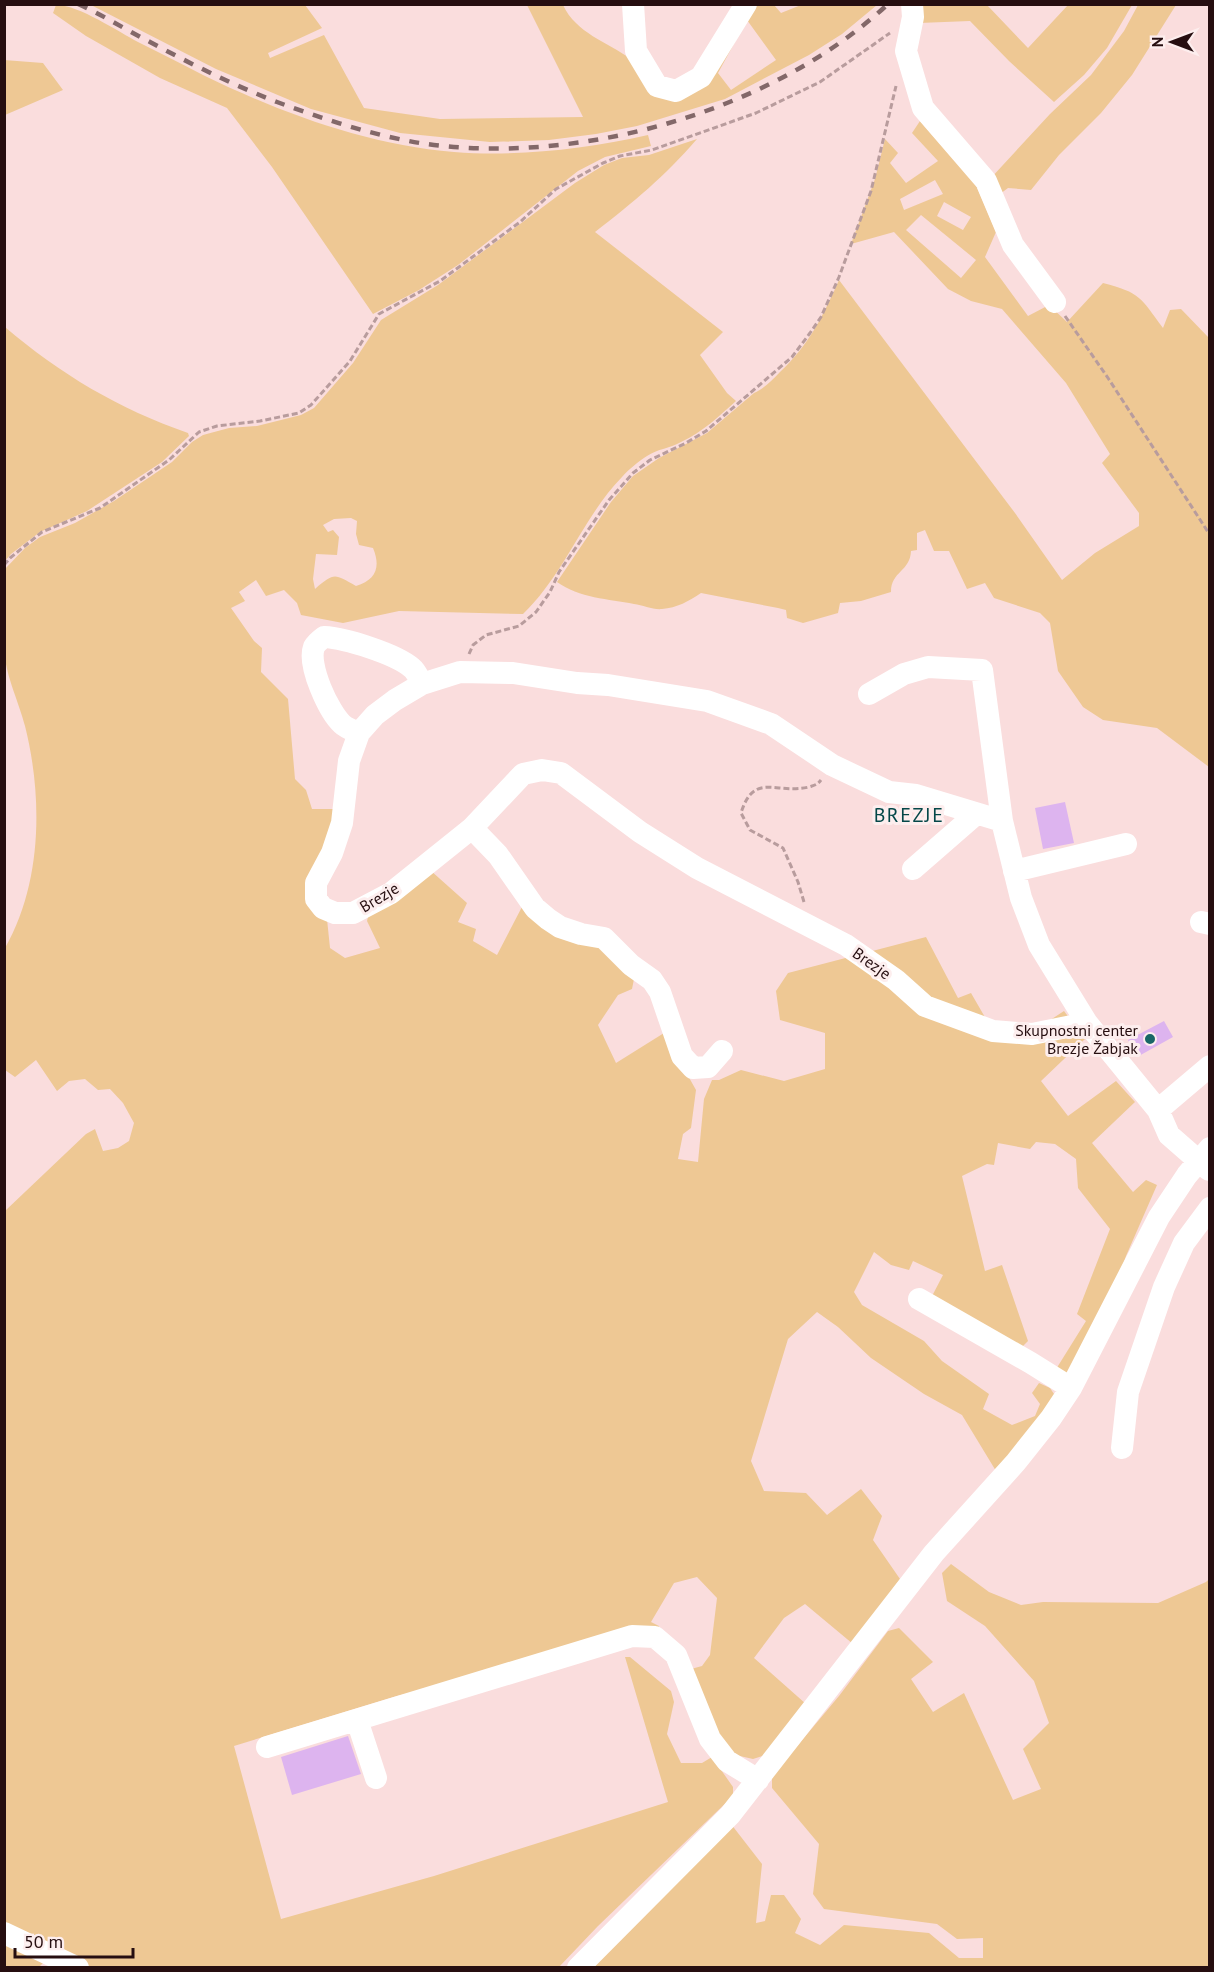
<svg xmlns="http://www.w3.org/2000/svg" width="1214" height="1972" font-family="'PT Sans',sans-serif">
  <rect width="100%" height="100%" fill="#fadddd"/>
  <path fill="#eec894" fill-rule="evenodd" d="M862,4L877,5L842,34L809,55L725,99L637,126L596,134L549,140L490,142L400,133L311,109L216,69L91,5H305L322,28L268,53L270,58L324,35L364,108L440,119L583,117L527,5H563C576,33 607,42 631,59C646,70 660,84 674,96L753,5H774L781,13L801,5ZM747,20L776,60L731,90L718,73Z
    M56,5C77,4 119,32 138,42C160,53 182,64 203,75C281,113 367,145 454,152C518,157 585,149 648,135L651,146L605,157L578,171L458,265L419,290L373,314L272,167L227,108L160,78L86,36L53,13Z
    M918,5H987L1028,48L1068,5H1132L1107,48L1084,75L1054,102L1009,61L970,21L919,23Z
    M1138,5H1176L1132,75L1101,113L1059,155L1031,190L1008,188L992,200L990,179L1050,114L1091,75L1124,31Z
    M4,60L43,63L63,90L5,115Z
    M920,121L976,185L996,232L985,257L1028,316L1049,305L1067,322L1103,283C1141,293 1140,297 1163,328L1170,310L1181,309L1209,338V767L1157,728L1103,720L1083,707L1058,671L1050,623L1040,613L994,598L985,583L967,589L949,551H934L925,530L917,533V550L911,551C910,572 891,571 891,592L861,601L840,603L838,613L803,623L787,618L786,610L778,608L701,593C689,601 677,608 662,609C653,610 643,605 634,604C609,599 579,598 557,582L611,502L633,476L659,458L707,433L754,393C765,388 772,380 780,372C809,345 823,316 839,280L1015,513L1062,580L1095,553L1139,526V513L1102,463L1110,454L1066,383L1002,309L971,301L948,289L894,232L851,244L875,179L885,139L898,153L890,163L906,183L938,161L912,133ZM935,180L943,194L904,210L900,199ZM944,202L971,217L963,230L937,216ZM921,215L976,260L961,278L906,230Z
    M697,139C664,177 635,201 595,232L723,332L700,355L727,393L736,401C719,416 703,432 681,442C671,448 657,449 647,456C639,461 629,469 622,477C583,517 564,575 523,614L399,611L343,623L301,615L297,603L284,590L266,596L256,580L239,592L245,601L231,608L254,641L262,648L261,672L288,699L295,779L306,790L312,809H338L327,848V919L330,948L345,958L380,948L367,921L370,909L430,870L467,903L458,922L476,929L473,941L497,955L524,903L597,943L634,979L632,989L618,995L598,1025L616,1063L664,1033L696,1090L691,1128L683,1134L678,1159L698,1162L704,1099L712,1080H719L741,1070L784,1081L825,1069V1033L780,1020L776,991L788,973L926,937L958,998L971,993L997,1038L1018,1041L1064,1011L1085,1039L1041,1081L1068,1116L1116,1081L1135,1102L1092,1143L1133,1192L1146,1180L1157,1185L1126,1256L1117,1285L1070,1371L1060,1378L1053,1374L1086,1321L1077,1314L1110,1229L1078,1188L1076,1159L1055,1144L1036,1142L1030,1149L998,1143L994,1165L987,1164L962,1176L985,1271L1002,1265L1028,1341L1020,1349L931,1298L943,1275L913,1261L909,1270L891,1265L874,1252L854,1292L862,1305L924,1341L942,1361L989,1394L983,1409L1012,1425L1035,1416L1040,1404L1032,1393L1039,1383L1050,1388L1056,1397L996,1471L962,1415L924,1394L871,1358L838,1327L817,1312L788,1339L751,1461L764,1491L806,1493L827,1515L861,1489L882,1516L873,1540L900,1579L853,1644L805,1604L784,1618L754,1658L806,1704L772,1753L753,1759L731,1754L714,1735L691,1669L702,1666L710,1655L717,1598L697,1577L674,1583L651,1622L659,1626L660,1632L397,1696L234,1746L281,1919L434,1876L668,1802L625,1657H630L671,1691L674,1702L667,1734L681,1763H702L712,1757L733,1787V1796L598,1926L559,1967H90L5,1928V1211L86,1134L95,1129L103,1151L118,1148L129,1141L134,1123L123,1103L110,1089L98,1090L85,1079L69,1081L57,1091L36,1060L15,1077L5,1070V948C42,883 43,798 25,726C20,706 6,675 5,656C2,627 5,598 5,569L25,548L40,537L75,523L114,501L172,462L192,442L203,435L229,428L257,426L301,415L314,408L353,363L381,320L438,285L575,183L604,165L622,158L649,155ZM351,518L357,521L356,534L359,545L373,548C381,567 376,580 356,586C334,574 335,572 315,589L313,579L316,554L337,555L339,537L333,530L328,532L323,525L334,519Z
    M5,327C60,374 119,409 188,433L189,436L162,462L87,511L40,532L11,554L5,561Z
    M951,1564L989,1592L1021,1605L1043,1602L1158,1603L1206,1582L1209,1579V1967L584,1968L731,1824L762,1864L756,1923L765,1921L771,1895H784L801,1919L795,1933L820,1945L844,1925L929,1933L959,1958H983V1938L957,1939L937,1924L824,1909L813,1894L819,1844L772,1788V1776L839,1696L888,1631L899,1628L933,1662L911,1679L933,1712L964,1693L1013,1800L1041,1789L1023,1749L1049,1723L1034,1681L985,1626L947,1601L942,1573Z
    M4,1940L46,1960L39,1967H5Z"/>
  <path fill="#ddb4ef" d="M1065,802L1074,843L1043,849L1035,808Z
    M1164,1021L1173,1037L1137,1057L1128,1040Z
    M348,1736L361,1774L292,1795L281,1757Z"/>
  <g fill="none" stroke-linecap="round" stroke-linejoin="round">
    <path stroke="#b89c9d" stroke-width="3" stroke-dasharray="6 3" stroke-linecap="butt" d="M1065,316L1108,378L1210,535
      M4,565L10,558L42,532L100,508L169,460L199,432L217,426L260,421L299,413L311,405L350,361L379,314L440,281L520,222L556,189L603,163L620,156L652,150L756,113L820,82L890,33
      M469,654L473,645L486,635L519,626L536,612L550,592L559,572L609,500L633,473L650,460L686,443L706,431L792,357L810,333L821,317L839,277L871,191L896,86
      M804,902L798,882L783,848L750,830L741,813C754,771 776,795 809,787C815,785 817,785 821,780"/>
    <path stroke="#fff" stroke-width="22" d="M633,4L636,51L657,86L676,91L701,77L746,4
      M912,4L913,17L906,51L923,108L986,181L1013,245L1055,302
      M869,694L904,674L928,667L982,670L1002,821L1021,898L1039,945L1087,1023L1158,1110L1169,1135L1209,1170
      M359,733C354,731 346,728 342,724C329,712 307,665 314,647C316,643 320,640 324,637C345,638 396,654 412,668C417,672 419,679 422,684
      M1002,821L916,795L889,792L832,765L771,724L707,701L608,685L577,683L513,673L460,672L422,684L395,700L375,715L359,733L349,761L342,823L332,853L316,883V899L323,908L335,913H353L391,893L472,828L523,774L542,770L561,773L640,832L697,868L846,945L896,980L925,1006L993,1031L1032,1034L1087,1023
      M472,828L498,855L535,908L548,919L560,927L581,934L604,938L631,965L652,980L660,992L682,1056L693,1068L708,1067L722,1051
      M913,869L975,815
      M1014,871L1126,844
      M1201,922L1210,924
      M1158,1110L1210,1066
      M919,1299L1031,1363L1071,1388
      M1122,1448L1128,1392L1164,1287L1184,1243L1210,1208
      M357,1720L376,1778
      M267,1747L632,1636L655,1637L676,1655L710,1739L727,1761L758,1780
      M4,1933L78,1968
      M578,1968L730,1815L934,1553L1016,1462L1051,1418L1071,1388L1159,1217L1187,1175L1210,1148"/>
    <path stroke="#836869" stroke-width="4.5" stroke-dasharray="10 10" stroke-linecap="butt" d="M78,4C103,15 126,30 150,42C191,64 233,85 277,102C323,119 372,135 420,143C576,167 772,112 888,4"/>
  </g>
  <circle fill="#186667" stroke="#fdeeee" stroke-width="2" cx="1150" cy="1039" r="6"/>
  <g text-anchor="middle" stroke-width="6" stroke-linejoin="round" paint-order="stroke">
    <g font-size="16" fill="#260e10" stroke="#fdeeee">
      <text transform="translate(379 897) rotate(-31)" y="6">Brezje</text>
      <text transform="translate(872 963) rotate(35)" y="6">Brezje</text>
    </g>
    <g font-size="16" fill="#260e10" stroke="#fdeeee" text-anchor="end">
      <text x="1138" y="1036">Skupnostni center<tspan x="1138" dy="18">Brezje Žabjak</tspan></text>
    </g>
    <g font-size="20" letter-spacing="1.5" fill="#044748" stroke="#fdeeee">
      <text x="909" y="822">BREZJE</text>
    </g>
  </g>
  <rect width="1214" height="1972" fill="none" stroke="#260e10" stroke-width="12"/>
  <g transform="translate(1172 42) rotate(270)" stroke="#fdeeee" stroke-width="4.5" paint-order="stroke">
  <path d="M0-4.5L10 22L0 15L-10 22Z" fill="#260e10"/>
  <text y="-9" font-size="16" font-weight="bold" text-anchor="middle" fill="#260e10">N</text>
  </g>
  <path d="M15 1948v9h118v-9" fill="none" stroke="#260e10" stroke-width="3"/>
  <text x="24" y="1948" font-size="18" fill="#260e10" stroke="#fdeeee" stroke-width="4.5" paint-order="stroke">50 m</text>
</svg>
